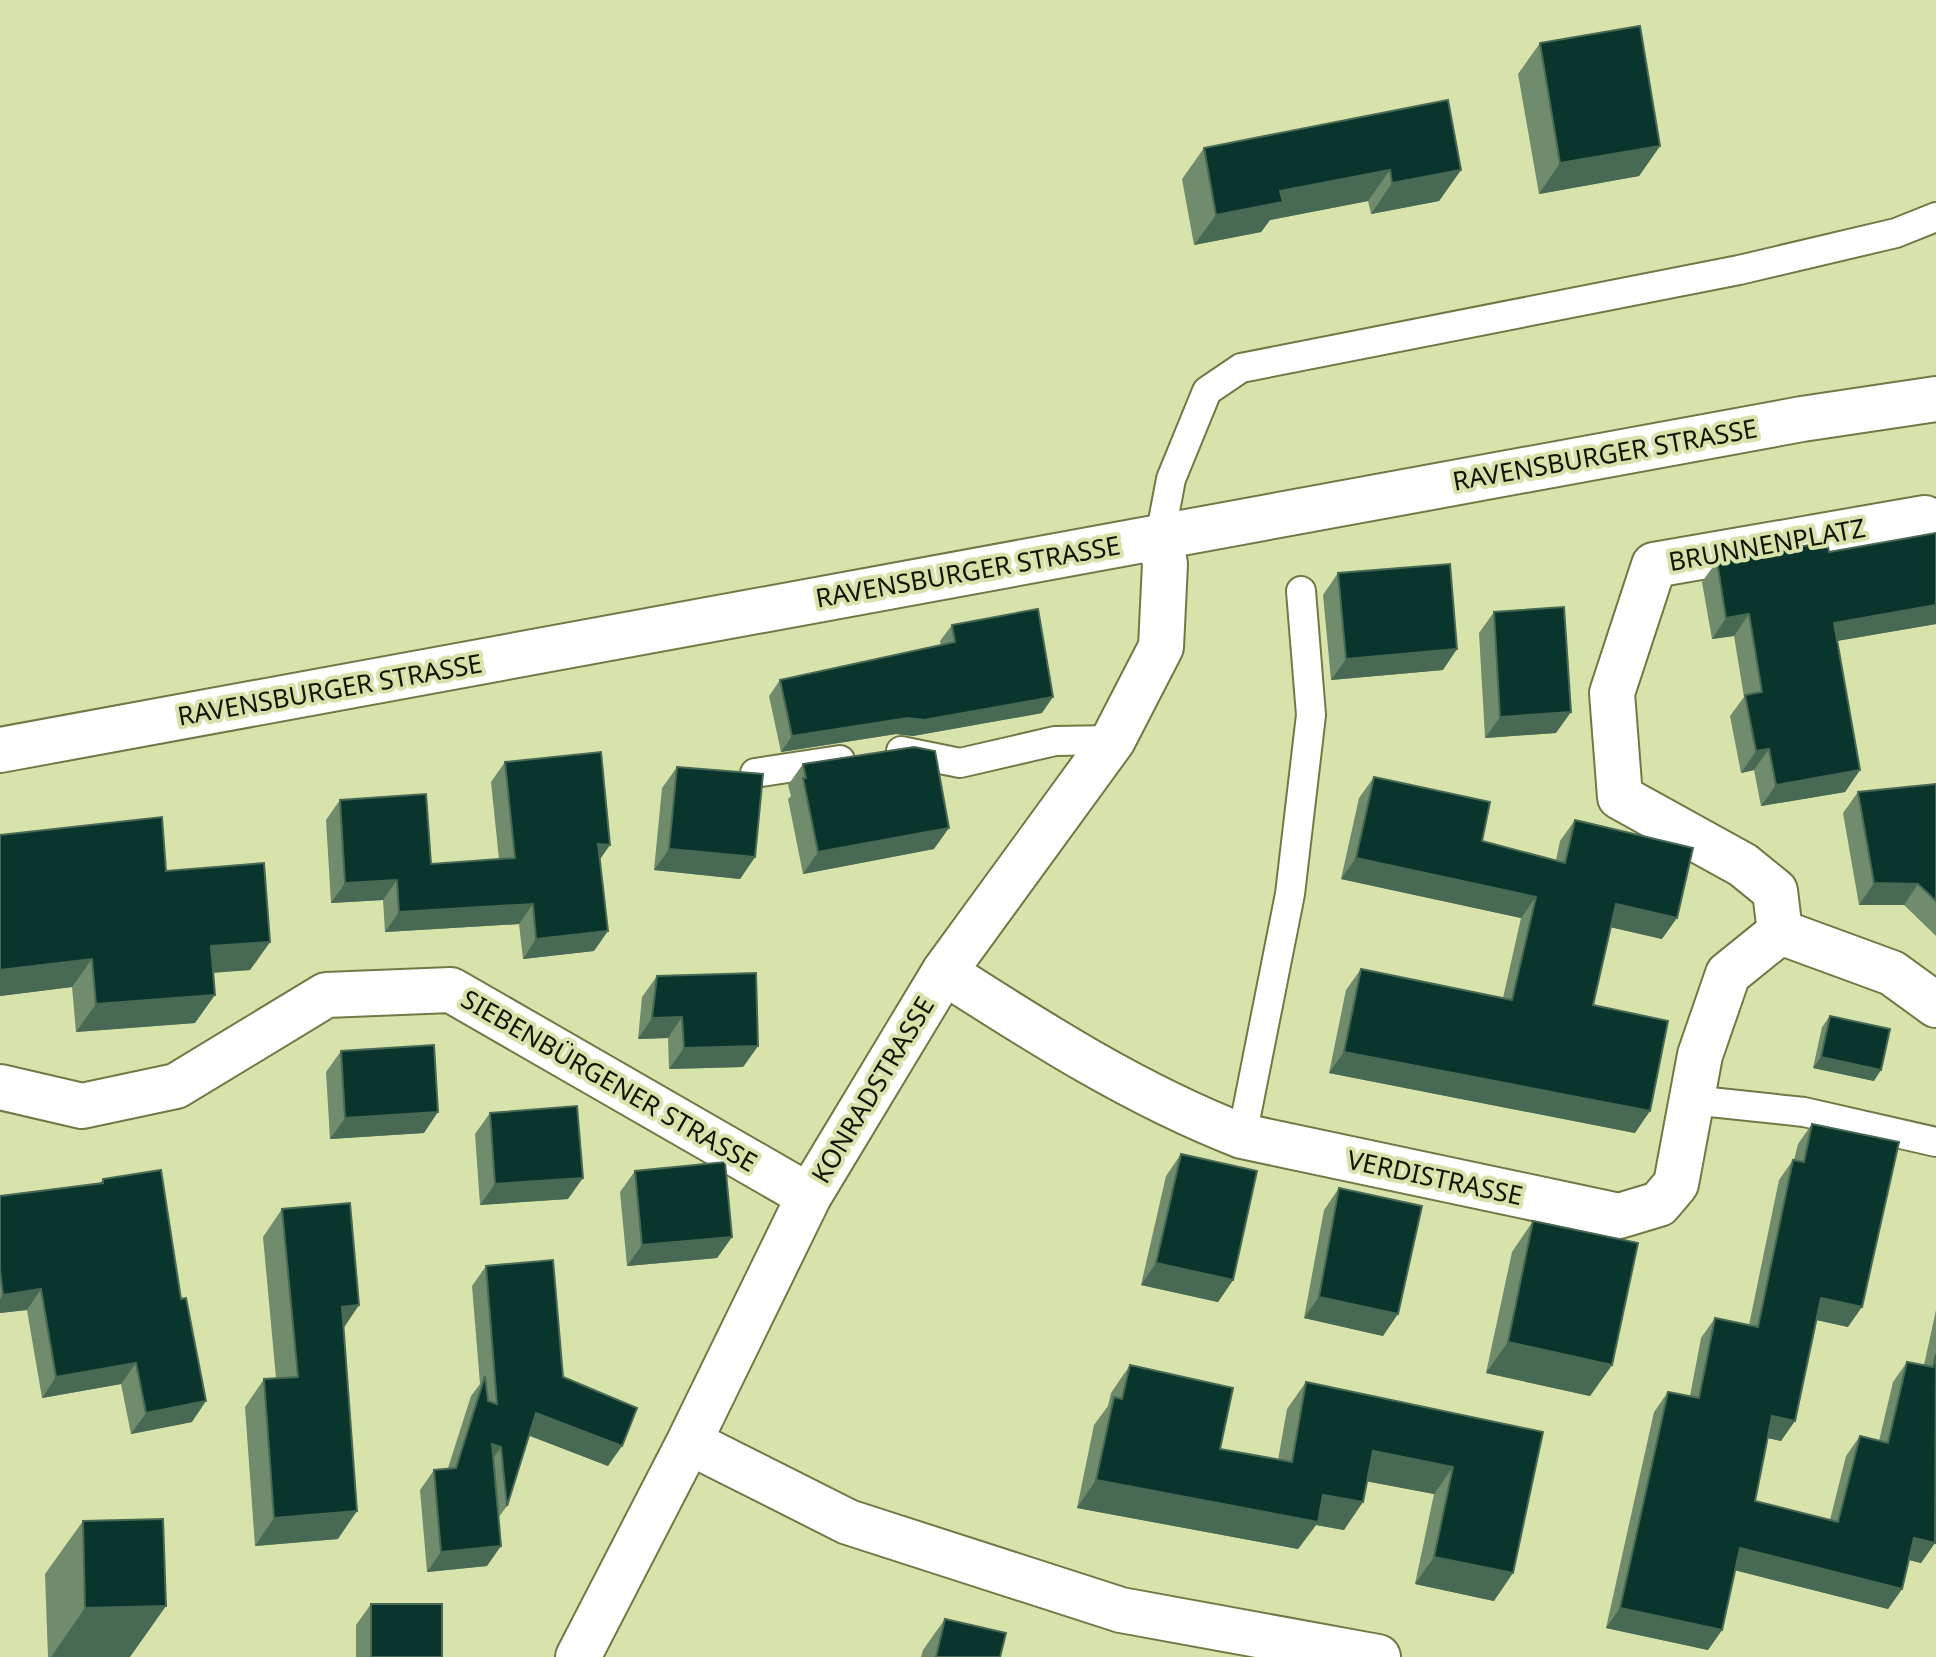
<svg xmlns="http://www.w3.org/2000/svg" width="1936" height="1657" font-family="'Noto Sans',sans-serif">
  <rect width="100%" height="100%" fill="#d8e3ab"/>
  <g fill="none" stroke-linecap="round" stroke-linejoin="round">
    <g stroke="#707945" stroke-width="32">
      <path id="lane" d="M1160,537L1171,479L1207,391L1241,368L1739,270L1896,233L1936,217
        M901,751L960,763L1055,741L1113,740
        M755,773L840,760
        M1691,1100L1804,1112L1936,1142
        M1242,1136L1290,894L1311,715L1301,591"/>
    </g>
    <g stroke="#707945" stroke-width="48">
      <path id="street" d="M1780,932L1775,891L1743,865L1620,797L1612,693L1654,565L1925,518L1936,527
        M1780,932L1892,973L1936,1005
        M944,972C1039,1033 1136,1095 1242,1136L1619,1216L1659,1204L1676,1184L1700,1055L1728,974L1780,932
        M0,1087L82,1106L176,1086L326,995L451,990L809,1196
        M689,1442L848,1522L1121,1610L1378,1657
        M578,1657L689,1442L809,1196L944,972L1113,740L1161,647L1165,564L1160,537"/>
    </g>
    <g stroke="#707945" stroke-width="48">
      <path id="secondary" d="M0,750L1802,419L1936,399"/>
    </g>
    <use href="#lane" stroke="#fff" stroke-width="28"/>
    <use href="#street" stroke="#fff" stroke-width="44"/>
    <use href="#secondary" stroke="#fff" stroke-width="44"/>
  </g>
  <path fill="#718c6c" d="M1540,43L1660,146L1639,176L1539,194L1518,74Z
    M1204,148L1461,170L1439,201L1371,214L1368,201L1270,220L1261,232L1194,245L1182,179Z
    M1936,533V624L1837,641L1860,770L1845,792L1761,806L1754,770L1741,773L1730,716L1744,697L1734,636L1712,639L1702,582L1717,561L1829,552Z
    M1338,573L1443,670L1331,680L1323,595Z
    M1494,612L1556,733L1485,738L1479,633Z
    M952,625L1042,713L913,736L896,734L781,752L769,696L780,680L941,645L940,641Z
    M505,762L600,860L594,951L523,959L519,924L385,932L383,900L331,903L326,820L340,800L431,864L499,859L491,782Z
    M803,764L934,849L803,874L788,799L791,796L788,785Z
    M677,767L755,857L740,879L654,870L662,788Z
    M1374,777L1482,841L1556,860L1560,841L1575,820L1662,939L1610,927L1593,1005L1635,1133L1329,1073L1346,990L1361,969L1503,998L1521,918L1341,879L1359,798Z
    M1936,784V936L1904,905H1859L1843,813L1858,792Z
    M166,871L270,942L250,970L213,973L195,1023L76,1032L72,987L0,996Z
    M657,976L758,1046L743,1067L669,1069L668,1038L638,1039L642,997Z
    M1830,1016L1874,1081L1813,1068L1822,1027Z
    M341,1051L424,1133L330,1139L326,1072Z
    M490,1113L568,1199L480,1205L475,1134Z
    M1812,1124L1848,1327L1817,1320L1781,1441L1768,1438L1755,1501L1830,1520L1846,1456L1860,1436L1879,1441L1893,1382L1907,1362L1924,1365L1936,1310V1541L1921,1563L1909,1560L1902,1589L1888,1609L1735,1570L1722,1630L1708,1650L1606,1628L1654,1412L1668,1392L1690,1396L1701,1338L1715,1318L1749,1325L1779,1180L1793,1160H1794L1798,1144Z
    M1181,1154L1233,1280L1218,1302L1141,1285L1166,1176Z
    M635,1171L732,1237L717,1258L627,1266L620,1192Z
    M103,1179L192,1422L131,1434L121,1384L42,1398L27,1310L0,1313V1196L100,1183Z
    M1339,1188L1383,1336L1304,1318L1324,1210Z
    M282,1209L359,1305L344,1328L338,1539L255,1546L245,1407L264,1379L276,1378L263,1237Z
    M1533,1221L1612,1365L1590,1396L1486,1373L1512,1252Z
    M486,1266L563,1377L608,1466L529,1435L507,1506L498,1518L487,1566L427,1572L420,1490L434,1470L448,1468L471,1396L480,1384L472,1286Z
    M1130,1365L1220,1449L1278,1460L1287,1409L1306,1382L1543,1432L1494,1601L1415,1584L1434,1494L1367,1481L1344,1530L1316,1525L1298,1549L1077,1508L1094,1425L1108,1406L1111,1393Z
    M83,1521L130,1657H48L45,1574Z
    M371,1604L442,1657H356V1625Z
    M945,1619L1000,1657H921L923,1650Z"/>
  <path fill="#486953" d="M1660,146L1639,176L1539,194L1560,163Z
    M1390,170L1368,201L1270,220L1261,232L1194,245L1216,215L1280,191Z
    M1461,170L1439,201L1371,214L1392,183Z
    M1936,605V624L1819,644L1834,623Z
    M1749,614L1734,636L1712,639L1726,618Z
    M1457,649L1443,670L1331,680L1346,659Z
    M1053,697L1042,713L913,736L896,734L781,752L792,736Z
    M1571,712L1556,733L1485,738L1500,717Z
    M1769,749L1754,770L1741,773L1756,751Z
    M1860,770L1845,792L1761,806L1776,785Z
    M949,828L934,849L803,874L818,852Z
    M598,844L610,845L596,865Z
    M669,849L755,857L740,879L654,870Z
    M1356,858L1536,897L1521,918L1341,879Z
    M397,880L383,900L331,903L345,883Z
    M1874,883L1918,884L1904,905H1859Z
    M533,904L519,924L385,932L399,912Z
    M1616,904L1677,918L1662,939L1601,925Z
    M608,931L594,951L523,959L536,939Z
    M270,942L250,970L191,974L211,946Z
    M92,959L72,987L0,996V970Z
    M215,995L195,1023L76,1032L96,1004Z
    M682,1017L668,1038L638,1039L652,1018Z
    M758,1046L743,1067L669,1069L684,1048Z
    M1344,1052L1650,1111L1635,1133L1329,1073Z
    M1821,1057L1881,1070L1874,1081L1813,1068Z
    M438,1112L424,1133L330,1139L345,1118Z
    M583,1178L568,1199L480,1205L495,1184Z
    M732,1237L717,1258L627,1266L642,1245Z
    M1156,1263L1233,1280L1218,1302L1141,1285Z
    M41,1289L27,1310L0,1313V1299L3,1295Z
    M1319,1297L1398,1314L1383,1336L1304,1318Z
    M1821,1298L1862,1307L1848,1327L1807,1318Z
    M359,1305L340,1332L342,1307Z
    M1508,1342L1612,1365L1590,1396L1486,1373Z
    M136,1363L121,1384L42,1398L56,1377Z
    M206,1401L192,1422L131,1434L146,1413Z
    M536,1413L622,1446L608,1466L522,1433Z
    M1772,1416L1795,1421L1781,1441L1758,1436Z
    M492,1444L501,1447L487,1467Z
    M1373,1451L1453,1467L1434,1494L1354,1479Z
    M1096,1480L1323,1495L1363,1502L1344,1530L1316,1525L1298,1549L1077,1508Z
    M357,1511L338,1539L255,1546L274,1518Z
    M1914,1538L1935,1543L1921,1563L1901,1558Z
    M501,1546L487,1566L427,1572L441,1552Z
    M1740,1548L1902,1589L1888,1609L1726,1568Z
    M1434,1557L1513,1573L1494,1601L1415,1584Z
    M166,1606L130,1657H51L85,1608Z
    M1620,1608L1722,1630L1708,1650L1606,1628Z"/>
  <path fill="#0a352d" stroke="#486953" stroke-width="2" d="M1640,26L1660,146L1560,163L1540,43Z
    M1448,100L1461,170L1392,183L1390,170L1280,191L1283,202L1216,215L1204,148Z
    M1936,533V605L1834,623L1860,770L1776,785L1769,749L1756,751L1745,695L1762,692L1749,614L1726,618L1717,561L1827,542L1829,552Z
    M1450,564L1457,649L1346,659L1338,573Z
    M1564,607L1571,712L1500,717L1494,612Z
    M1038,609L1053,697L924,720L908,718L792,736L780,680L955,642L952,625Z
    M914,747L935,751L949,828L818,852L803,778H806L803,764Z
    M601,752L610,845L598,844L608,931L536,939L533,904L399,912L397,880L345,883L340,800L426,794L431,864L515,858L505,762Z
    M677,767L763,774L755,857L669,849Z
    M1374,777L1490,802L1482,841L1565,863L1575,820L1693,848L1677,918L1616,904L1593,1005L1668,1021L1650,1111L1344,1052L1361,969L1512,1000L1536,897L1356,858Z
    M1936,784V901L1918,884L1874,883L1858,792Z
    M162,817L166,871L264,863L270,942L211,946L215,995L96,1004L92,959L0,970V835Z
    M756,973L758,1046L684,1048L682,1017L652,1018L657,976Z
    M1830,1016L1890,1029L1881,1070L1821,1057Z
    M434,1045L438,1112L345,1118L341,1051Z
    M577,1106L583,1178L495,1184L490,1113Z
    M1812,1124L1899,1142L1862,1307L1821,1298L1795,1421L1772,1416L1755,1501L1838,1522L1860,1436L1888,1443L1907,1362L1933,1367L1936,1354L1935,1543L1914,1538L1902,1589L1740,1548L1722,1630L1620,1608L1668,1392L1699,1398L1715,1318L1758,1327L1793,1160L1804,1162Z
    M1181,1154L1257,1171L1233,1280L1156,1263Z
    M725,1162L732,1237L642,1245L635,1171Z
    M161,1170L181,1299L186,1298L206,1401L146,1413L136,1363L56,1377L41,1289L3,1295L0,1269V1196L103,1183V1179Z
    M1339,1188L1422,1206L1398,1314L1319,1297Z
    M350,1203L359,1305L342,1307L357,1511L274,1518L264,1379L298,1377L282,1209Z
    M1533,1221L1638,1243L1612,1365L1508,1342Z
    M553,1260L563,1377L637,1408L622,1446L536,1413L507,1506L501,1447L492,1444L501,1546L441,1552L434,1470L456,1468L485,1376L488,1401L497,1404L486,1266Z
    M1130,1365L1233,1388L1220,1449L1292,1462L1306,1382L1543,1432L1513,1573L1434,1557L1453,1467L1373,1451L1363,1502L1323,1495L1318,1522L1096,1480L1114,1397L1122,1399Z
    M163,1519L166,1606L85,1608L83,1521Z
    M371,1604H442V1657H371Z
    M945,1619L1006,1633L1000,1657H936Z"/>
  <g text-anchor="middle" stroke-width="8" stroke-linejoin="round" paint-order="stroke">
    <g font-size="26" fill="#121502" stroke="#d8e3ab">
      <text transform="translate(1605 455) rotate(-10)" y="9">RAVENSBURGER STRASSE</text>
      <text transform="translate(1767 545) rotate(-10)" y="9">BRUNNENPLATZ</text>
      <text transform="translate(968 572) rotate(-10)" y="9">RAVENSBURGER STRASSE</text>
      <text transform="translate(330 690) rotate(-10)" y="9">RAVENSBURGER STRASSE</text>
      <text transform="translate(609 1081) rotate(30)" y="9">SIEBENBÜRGENER STRASSE</text>
      <text transform="translate(873 1090) rotate(-59)" y="9">KONRADSTRASSE</text>
      <text transform="translate(1435 1178) rotate(12)" y="9">VERDISTRASSE</text>
    </g>
  </g>
</svg>
